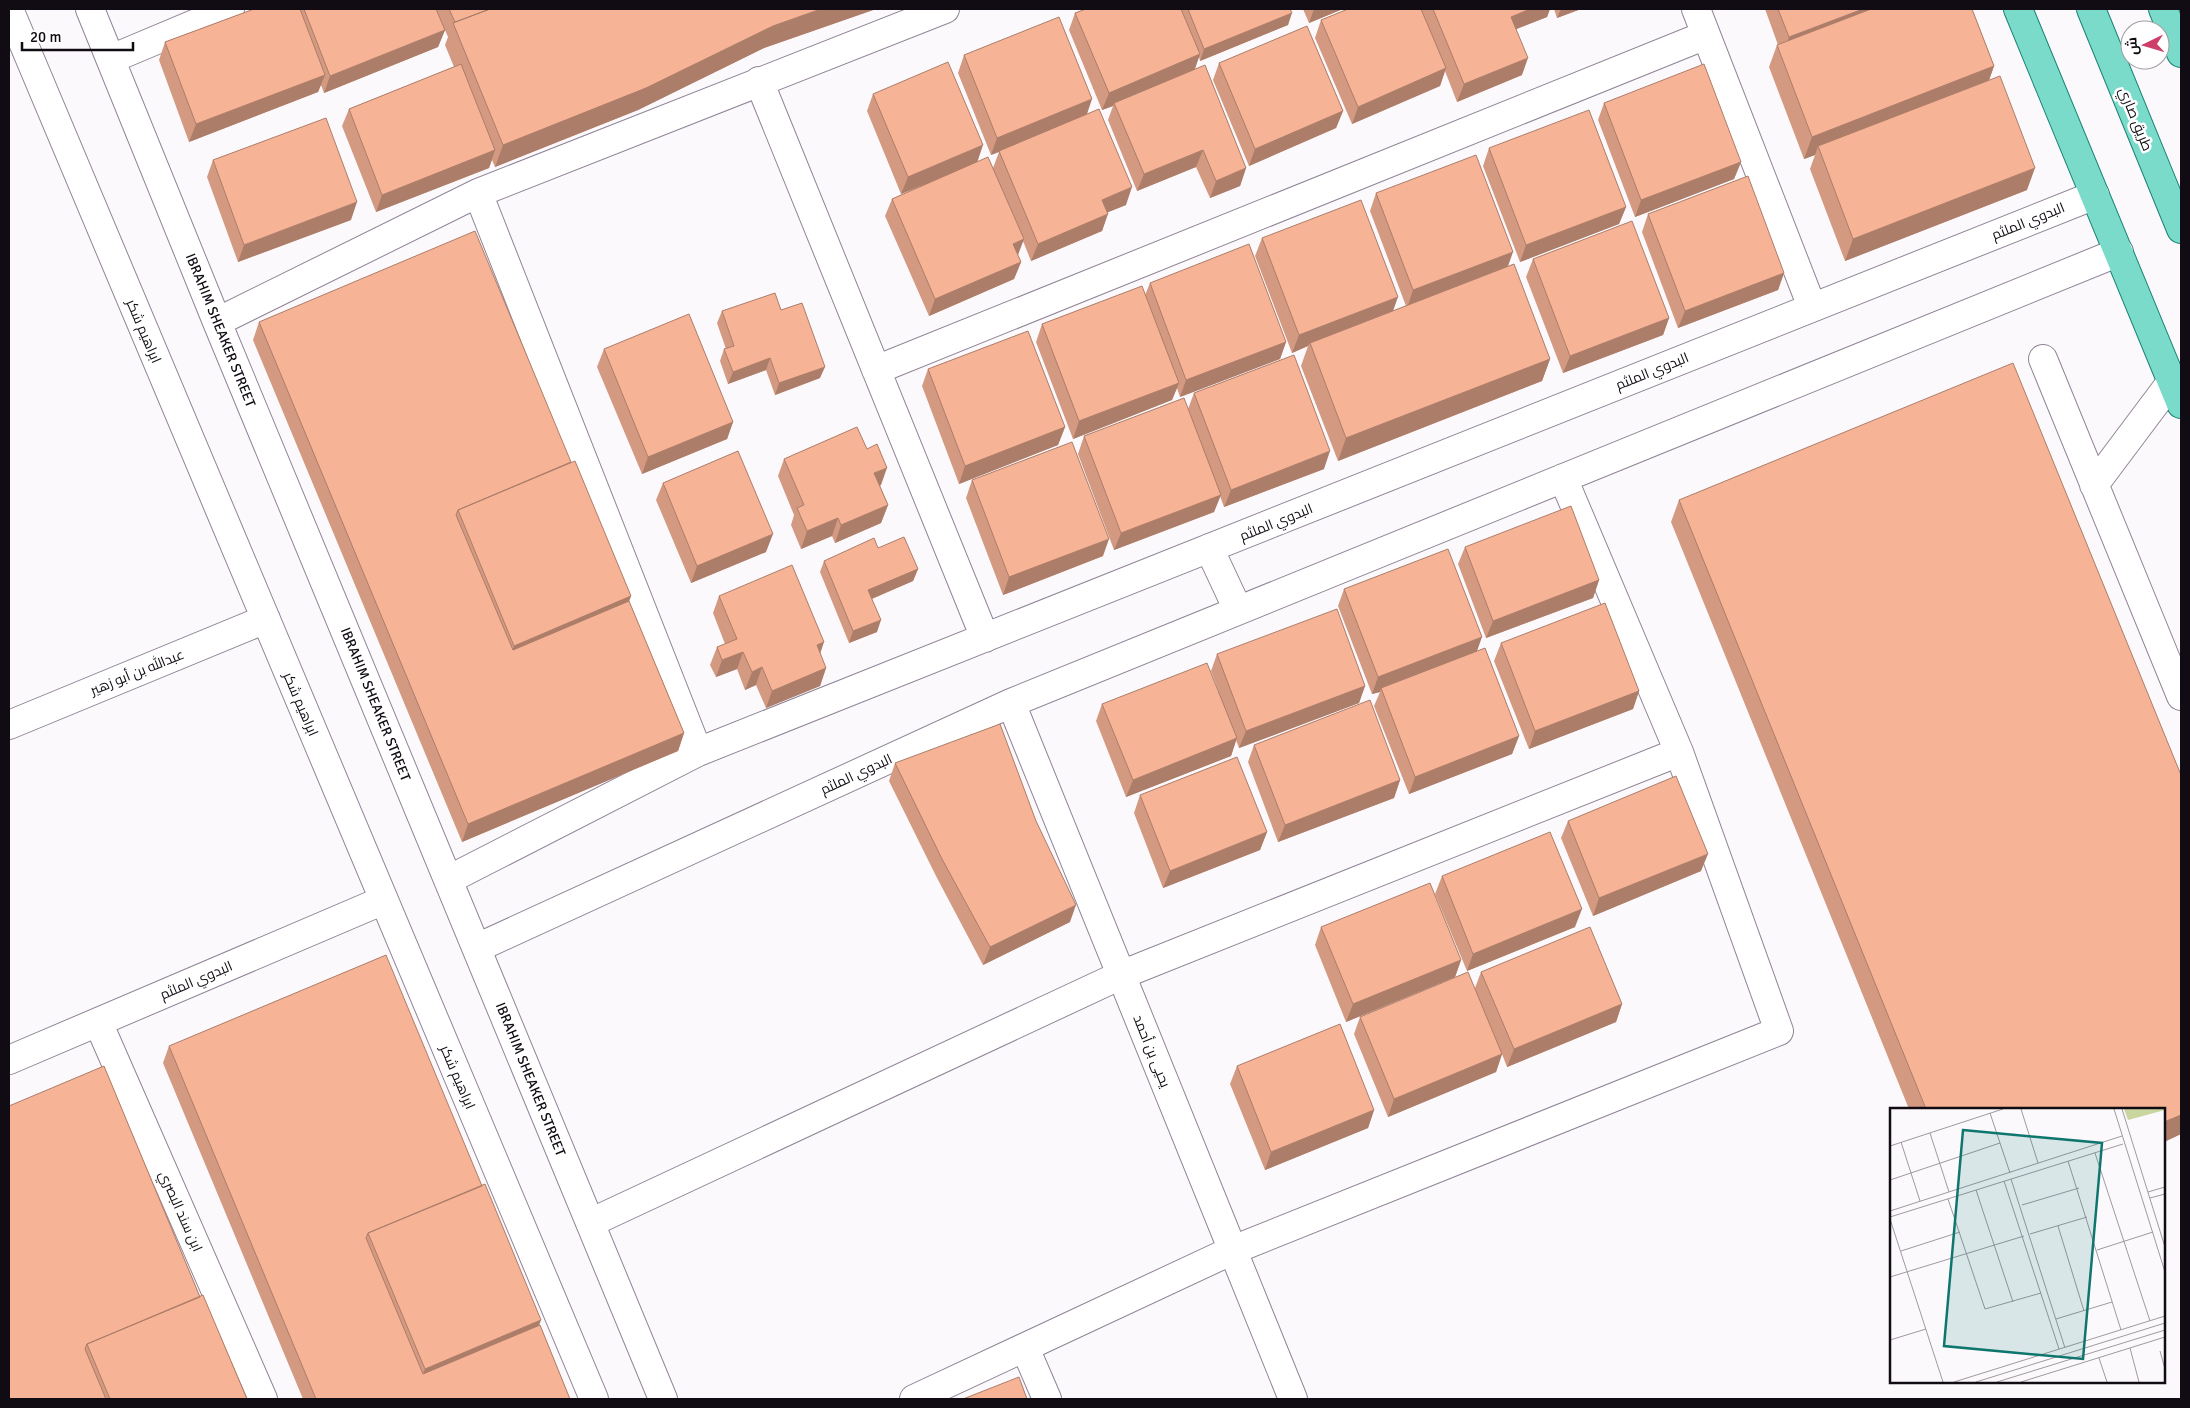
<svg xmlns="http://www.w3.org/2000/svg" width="2190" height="1408" font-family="Signika,Cairo,sans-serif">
  <rect width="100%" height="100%" fill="#fcf9fd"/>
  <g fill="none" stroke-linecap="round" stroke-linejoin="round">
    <g stroke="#908496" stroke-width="30">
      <path id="minor" d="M9,9L594,1399
        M90,9L217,322L663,1399
        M1696,9L1812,307
        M111,59L230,9
        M759,81L985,638
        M478,193L698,752
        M217,322L478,193L945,9
        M2043,359L2181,696
        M876,370L1706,35
        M2094,485L2172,381
        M1209,548L1238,610
        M1011,703L1293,1399
        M9,725L266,619
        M448,880L698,752L2095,195
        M477,948L1011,703L2119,252
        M98,1022L263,1399
        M9,1060L384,900
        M590,1223L1121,975L1679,752
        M1025,1348L1047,1399
        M914,1399L1233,1250L1779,1031L1679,752L1563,478"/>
    </g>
    <g stroke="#1b8374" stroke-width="30">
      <path id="major" d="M2018,9L2181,404
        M2091,9L2181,229
        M2163,9L2181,53"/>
    </g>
    <use href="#minor" stroke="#fff" stroke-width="28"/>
    <use href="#major" stroke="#7adbcb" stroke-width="28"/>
  </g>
  <path fill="#d49a81" d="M254,9H876L764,48L638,110L495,167L492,160L489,168L376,212L342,126L349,109L454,67L445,45L448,37L445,30L438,47L324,93L321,85L318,92L189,142L159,60L165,42Z
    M1086,9H1290L1288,25L1200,61L1199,57L1194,69L1246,168L1240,186L1210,198L1196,167L1137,191L1108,120L1113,106L1102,110L1069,30L1075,13Z
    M1303,9H1343L1309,23Z
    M1348,9H1550L1547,17L1516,29L1522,75L1457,102L1445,71L1440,86L1352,124L1315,38L1321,20Z
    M1554,9H1581L1557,18Z
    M1765,9H1972L1994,66L1989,80L2027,190L1845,261L1810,169L1815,155L1804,159L1769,67L1777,45H1778Z
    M964,55L1087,114L1126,205L1108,212L1102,231L1031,261L1023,241L1018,255L1021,262L1014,279L929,316L885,216L892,199L930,182L901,194L867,111L873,94L977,162L993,168L999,152L991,155L958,73Z
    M1219,63L1343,111L1336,128L1249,166L1213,80Z
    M1604,103L1741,162L1734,179L1635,217L1598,120Z
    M1489,148L1626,207L1619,224L1520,262L1483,166Z
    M213,160L351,220L238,262L207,177Z
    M1376,193L1508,266L1550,359L1542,381L1338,461L1301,366L1308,346L1292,353L1255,256L1262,238L1393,311L1406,306L1370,211Z
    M1648,214L1784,273L1778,290L1678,328L1642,232Z
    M1533,259L1669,318L1663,335L1563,373L1526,277Z
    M1150,283L1286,342L1280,359L1180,397L1177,388L1172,400L1073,439L1036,342L1042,324L1145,295Z
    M781,310L820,378L775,395L766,370L728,384L720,361L724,349H726L717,323L722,311Z
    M259,322L571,462L631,596L629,601L684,733L678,751L462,842L253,340Z
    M604,349L733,422L727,439L642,474L597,367Z
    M928,369L1065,427L1058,445L959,484L922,386Z
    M1194,393L1324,469L1224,507L1220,496L1214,512L1114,550L1078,454L1084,436L1188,409Z
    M784,459L881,485L880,486L888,505L881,523L835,543L832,536L801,549L791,525L794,515L778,476Z
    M972,480L1103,556L1003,595L966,498Z
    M663,483L766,552L691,583L656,500Z
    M1679,500L2181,775V1134L2164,1142V1109H1909L1671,522Z
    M1465,547L1599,580L1593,598L1486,638L1458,564Z
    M878,548L918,569L913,581L872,599L877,632L849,643L820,572L824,561Z
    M1344,589L1477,651L1519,736L1512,754L1409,794L1374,706L1380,692L1372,694L1338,606Z
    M719,596L820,653L826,668L820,686L766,708L756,685L745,690L737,669L716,677L710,665L717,647L725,644L713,613Z
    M1501,643L1639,691L1633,709L1529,749L1494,661Z
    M1217,654L1365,686L1359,703L1239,748L1236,740L1231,756L1126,797L1096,721L1102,704L1219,692L1211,671Z
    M1254,745L1400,780L1394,798L1278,842L1248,762Z
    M895,763L1036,821L1070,922L983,965L936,876L889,781Z
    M1140,795L1267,832L1260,850L1163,888L1134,813Z
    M1568,821L1701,871L1593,916L1561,838Z
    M1442,876L1575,927L1467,971L1435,894Z
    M1321,927L1461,960L1455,977L1346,1022L1315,945Z
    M1481,972L1622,1004L1616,1022L1507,1067L1502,1054L1496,1072L1388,1117L1354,1034L1360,1017L1475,988Z
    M169,1046L540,1325L570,1399H303L163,1063Z
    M104,1066L200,1297L247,1399H9Z
    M1237,1066L1374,1110L1368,1128L1265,1170L1230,1084Z"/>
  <path fill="#ac7d69" d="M821,9H876L764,48L638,110L495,167L503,145L773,26Z
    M1314,9H1343L1309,23Z
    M1530,9H1550L1547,17L1504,34L1511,17Z
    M1561,9H1581L1557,18Z
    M1863,9H1878L1782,55L1789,37Z
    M1292,13L1288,25L1200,61L1204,49Z
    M445,30L438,47L324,93L330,76Z
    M1200,54L1194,72L1114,103L1113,106L1102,110L1109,93Z
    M1528,58L1522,75L1457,102L1464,84Z
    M1994,66L1986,89L1818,146L1815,155L1804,159L1812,137Z
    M1446,68L1440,86L1352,124L1358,107Z
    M325,75L318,92L189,142L196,124Z
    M1092,99L1086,117L991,155L997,138Z
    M1343,111L1336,128L1249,166L1255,149Z
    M983,145L977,163L901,194L908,177Z
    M495,150L489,168L376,212L382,195Z
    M1203,150L1196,167L1137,191L1144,174Z
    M1741,162L1734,179L1635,217L1641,200Z
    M1246,168L1240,186L1210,198L1216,181Z
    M2035,168L2027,190L1845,261L1853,239Z
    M1132,187L1126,205L1096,217L1102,200Z
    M357,202L351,220L238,262L244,245Z
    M1626,207L1619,224L1520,262L1526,245Z
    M1108,214L1102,231L1031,261L1038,244Z
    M1024,239L1017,257L1013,244Z
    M1513,252L1507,269L1407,308L1413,290Z
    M1021,262L1014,279L929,316L935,299Z
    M1784,273L1778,290L1678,328L1685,311Z
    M1398,297L1392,314L1310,343L1308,346L1292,353L1299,335Z
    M1669,318L1663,335L1563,373L1570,356Z
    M1286,342L1280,359L1180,397L1186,380Z
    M770,358L766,370L728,384L733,372Z
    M1550,359L1542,381L1338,461L1346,438Z
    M825,367L820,378L775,395L779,383Z
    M1179,383L1172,400L1073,439L1079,421Z
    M733,422L727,439L642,474L648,457Z
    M1065,427L1058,445L959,484L965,466Z
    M1330,451L1324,469L1224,507L1231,490Z
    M887,468L881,485L868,490L874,473Z
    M1221,495L1214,512L1114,550L1121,533Z
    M888,505L881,523L835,543L841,525Z
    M838,518L832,536L801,549L807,531Z
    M773,534L766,552L691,583L697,566Z
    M1109,539L1103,556L1003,595L1009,577Z
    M918,569L913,581L864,602L868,590Z
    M1599,580L1593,598L1486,638L1493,621Z
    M631,596L623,619L506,668L514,646Z
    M881,620L877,632L849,643L853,631Z
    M1482,637L1476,654L1381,688L1380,692L1372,694L1378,677Z
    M824,642L818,660L817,645Z
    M743,652L737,669L716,677L722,660Z
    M762,667L756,685L745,690L752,672Z
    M826,668L820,686L766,708L772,691Z
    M1365,686L1359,703L1239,748L1246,731Z
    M1639,691L1633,709L1529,749L1535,731Z
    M684,733L678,751L462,842L468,824Z
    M1519,736L1512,754L1409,794L1415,777Z
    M1237,738L1231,756L1126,797L1133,780Z
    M1400,780L1394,798L1278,842L1285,825Z
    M1267,832L1260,850L1163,888L1170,871Z
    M1708,854L1701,871L1593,916L1599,898Z
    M1076,905L1070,922L983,965L990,947Z
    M1582,909L1575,927L1467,971L1473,954Z
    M1461,960L1455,977L1346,1022L1353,1004Z
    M1622,1004L1616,1022L1507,1067L1514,1049Z
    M1502,1054L1496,1072L1388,1117L1394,1099Z
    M1374,1110L1368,1128L1265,1170L1271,1152Z
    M2181,1115V1134L2164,1142V1122Z
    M541,1320L533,1342L416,1391L425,1369Z"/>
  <path fill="#f6b396" stroke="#ac7d69" d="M254,9H300L325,75L196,124L165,42Z
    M304,9H436L445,30L330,76Z
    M449,9H490L455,22Z
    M490,9H821L773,26L646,88L503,145L453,23Z
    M1086,9H1181L1200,54L1109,93L1075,13Z
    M1188,9H1290L1292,13L1204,49Z
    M1348,9H1421L1446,68L1358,107L1321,20Z
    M1433,9H1530L1511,17L1528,58L1464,84Z
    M1778,9H1863L1789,37Z
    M1871,9H1972L1994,66L1812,137L1777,45Z
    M1059,17L1092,99L997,138L964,55Z
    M1307,26L1343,111L1255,149L1219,63Z
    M948,62L983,145L908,177L873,94Z
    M461,64L495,150L382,195L349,109Z
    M1704,64L1741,162L1641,200L1604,103Z
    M1205,65L1246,168L1216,181L1203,150L1144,174L1114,103Z
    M2000,76L2035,168L1853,239L1818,146Z
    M1099,109L1132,187L1102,200L1108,214L1038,244L999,151Z
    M1589,110L1626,207L1526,245L1489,148Z
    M326,118L357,202L244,245L213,160Z
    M1476,155L1513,252L1413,290L1376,193Z
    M988,157L1024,239L1013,244L1021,262L935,299L892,199Z
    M1748,176L1784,273L1685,311L1648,214Z
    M1361,200L1398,297L1299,335L1262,238Z
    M1632,221L1669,318L1570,356L1533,259Z
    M475,231L571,462L458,510L456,515L513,650L629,601L684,733L468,824L259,322Z
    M1249,244L1286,342L1186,380L1150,283Z
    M1514,264L1550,359L1346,438L1310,343Z
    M1142,286L1179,383L1079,421L1042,324Z
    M775,293L781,310L802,303L825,367L779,383L770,358L733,372L724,349L734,346L722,311Z
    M689,314L733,422L648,457L604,349Z
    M1028,331L1065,427L965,466L928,369Z
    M1294,355L1330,451L1231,490L1194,393Z
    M2013,363L2181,775V1115L2164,1122V1109H1926L1679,500Z
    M1184,398L1221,495L1121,533L1084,436Z
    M857,427L867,449L877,444L887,468L874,473L888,505L841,525L838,518L807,531L797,508L804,505L784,459Z
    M1072,442L1109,539L1009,577L972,480Z
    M738,451L773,534L697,566L663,483Z
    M575,461L631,596L514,646L458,510Z
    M1571,506L1599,580L1493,621L1465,547Z
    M904,537L918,569L868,590L881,620L853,631L824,561L874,538L878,548Z
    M1448,549L1482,637L1378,677L1344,589Z
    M792,565L824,642L817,645L826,668L772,691L762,667L752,672L743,652L722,660L717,647L737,639L719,596Z
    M1605,603L1639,691L1535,731L1501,643Z
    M1337,609L1365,686L1246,731L1217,654Z
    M1485,648L1519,736L1415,777L1381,688Z
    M1207,663L1237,738L1133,780L1102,704Z
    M1370,700L1400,780L1285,825L1254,745Z
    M1000,724L1036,821L1076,905L990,947L942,859L895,763Z
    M1237,757L1267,832L1170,871L1140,795Z
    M1676,776L1708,854L1599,898L1568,821Z
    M1550,832L1582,909L1473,954L1442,876Z
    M1430,883L1461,960L1353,1004L1321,927Z
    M1590,927L1622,1004L1514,1049L1481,972Z
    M386,955L482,1186L368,1233L366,1238L423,1374L540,1325L570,1399H316L169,1046Z
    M1468,972L1502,1054L1394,1099L1360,1017Z
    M1340,1024L1374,1110L1271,1152L1237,1066Z
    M104,1066L200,1297L87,1344L85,1349L106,1399H9V1106Z
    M485,1184L541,1320L425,1369L368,1233Z
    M203,1295L247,1399H110L87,1344Z
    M1019,1377L1027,1399H963Z"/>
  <g text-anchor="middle" stroke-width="5" stroke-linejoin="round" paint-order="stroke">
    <g font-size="14" fill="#110c13" stroke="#fff">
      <text transform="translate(2136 119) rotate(68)" y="5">طريق صاري</text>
      <text transform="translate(2028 221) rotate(-22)" y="5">البدوي الملثم</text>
      <text transform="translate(221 330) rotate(68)" y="5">IBRAHIM SHEAKER STREET</text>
      <text transform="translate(144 331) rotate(67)" y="5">ابراهيم شكر</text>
      <text transform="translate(1652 371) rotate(-22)" y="5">البدوي الملثم</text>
      <text transform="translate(1276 522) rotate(-22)" y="5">البدوي الملثم</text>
      <text transform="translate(137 672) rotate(-22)" y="5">عبدالله بن أبو زهير</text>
      <text transform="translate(301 704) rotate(67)" y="5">ابراهيم شكر</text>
      <text transform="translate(376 704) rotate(68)" y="5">IBRAHIM SHEAKER STREET</text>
      <text transform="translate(856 774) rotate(-25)" y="5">البدوي الملثم</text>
      <text transform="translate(196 980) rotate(-23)" y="5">البدوي الملثم</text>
      <text transform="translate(1152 1051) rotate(68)" y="5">يحيى بن أحمد</text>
      <text transform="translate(458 1077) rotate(67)" y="5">ابراهيم شكر</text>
      <text transform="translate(531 1079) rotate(68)" y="5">IBRAHIM SHEAKER STREET</text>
      <text transform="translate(181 1211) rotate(66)" y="5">ابن سند البصري</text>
    </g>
  </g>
  <g transform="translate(1890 1108)">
    <rect width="275" height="275" fill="#fcf9fd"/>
    <path d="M234,1H275V2L238,12Z" fill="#cad6a0"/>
    <path fill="none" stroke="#9e9a9f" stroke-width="1" d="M131,1L148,55M224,1L275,164M232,1L275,139M100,5L120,65M40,25L59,84M11,34L30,93M0,38L113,1M205,45L260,213M178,53L231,222M121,71L175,240M0,72L110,35M114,73L169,241M86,82L123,194M258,84L275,79M260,90L275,86M58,91L95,201L151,185M132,97L189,80M0,103L232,28M0,109L233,36M0,111L53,274M168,118L194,203M140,126L197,109M207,142L263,124M11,143L70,124M0,169L134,128M166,211L222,194M0,232L36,221M240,240L249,274M270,243L275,261M209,250L217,274M64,274L275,208M86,274L275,215M107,274L275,222M131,274L275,229"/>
    <path fill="#0f766e" fill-opacity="0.15" stroke="#0f766e" stroke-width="2.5" d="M73,22L212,35L193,251L54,238Z"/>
    <rect width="275" height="275" fill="none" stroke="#110c13" stroke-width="2.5"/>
  </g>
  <rect width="2190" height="1408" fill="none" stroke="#110c13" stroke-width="20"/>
  <g transform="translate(2145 45) rotate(265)"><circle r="24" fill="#ffffff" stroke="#a09ea1"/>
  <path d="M0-4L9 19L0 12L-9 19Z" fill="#cd3f6a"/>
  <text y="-8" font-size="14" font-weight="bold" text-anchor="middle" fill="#110c13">ش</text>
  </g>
  <path d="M22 42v8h111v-8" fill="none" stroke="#110c13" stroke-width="2.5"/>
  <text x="30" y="42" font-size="15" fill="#110c13" stroke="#ffffff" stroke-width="4" paint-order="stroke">20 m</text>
</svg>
